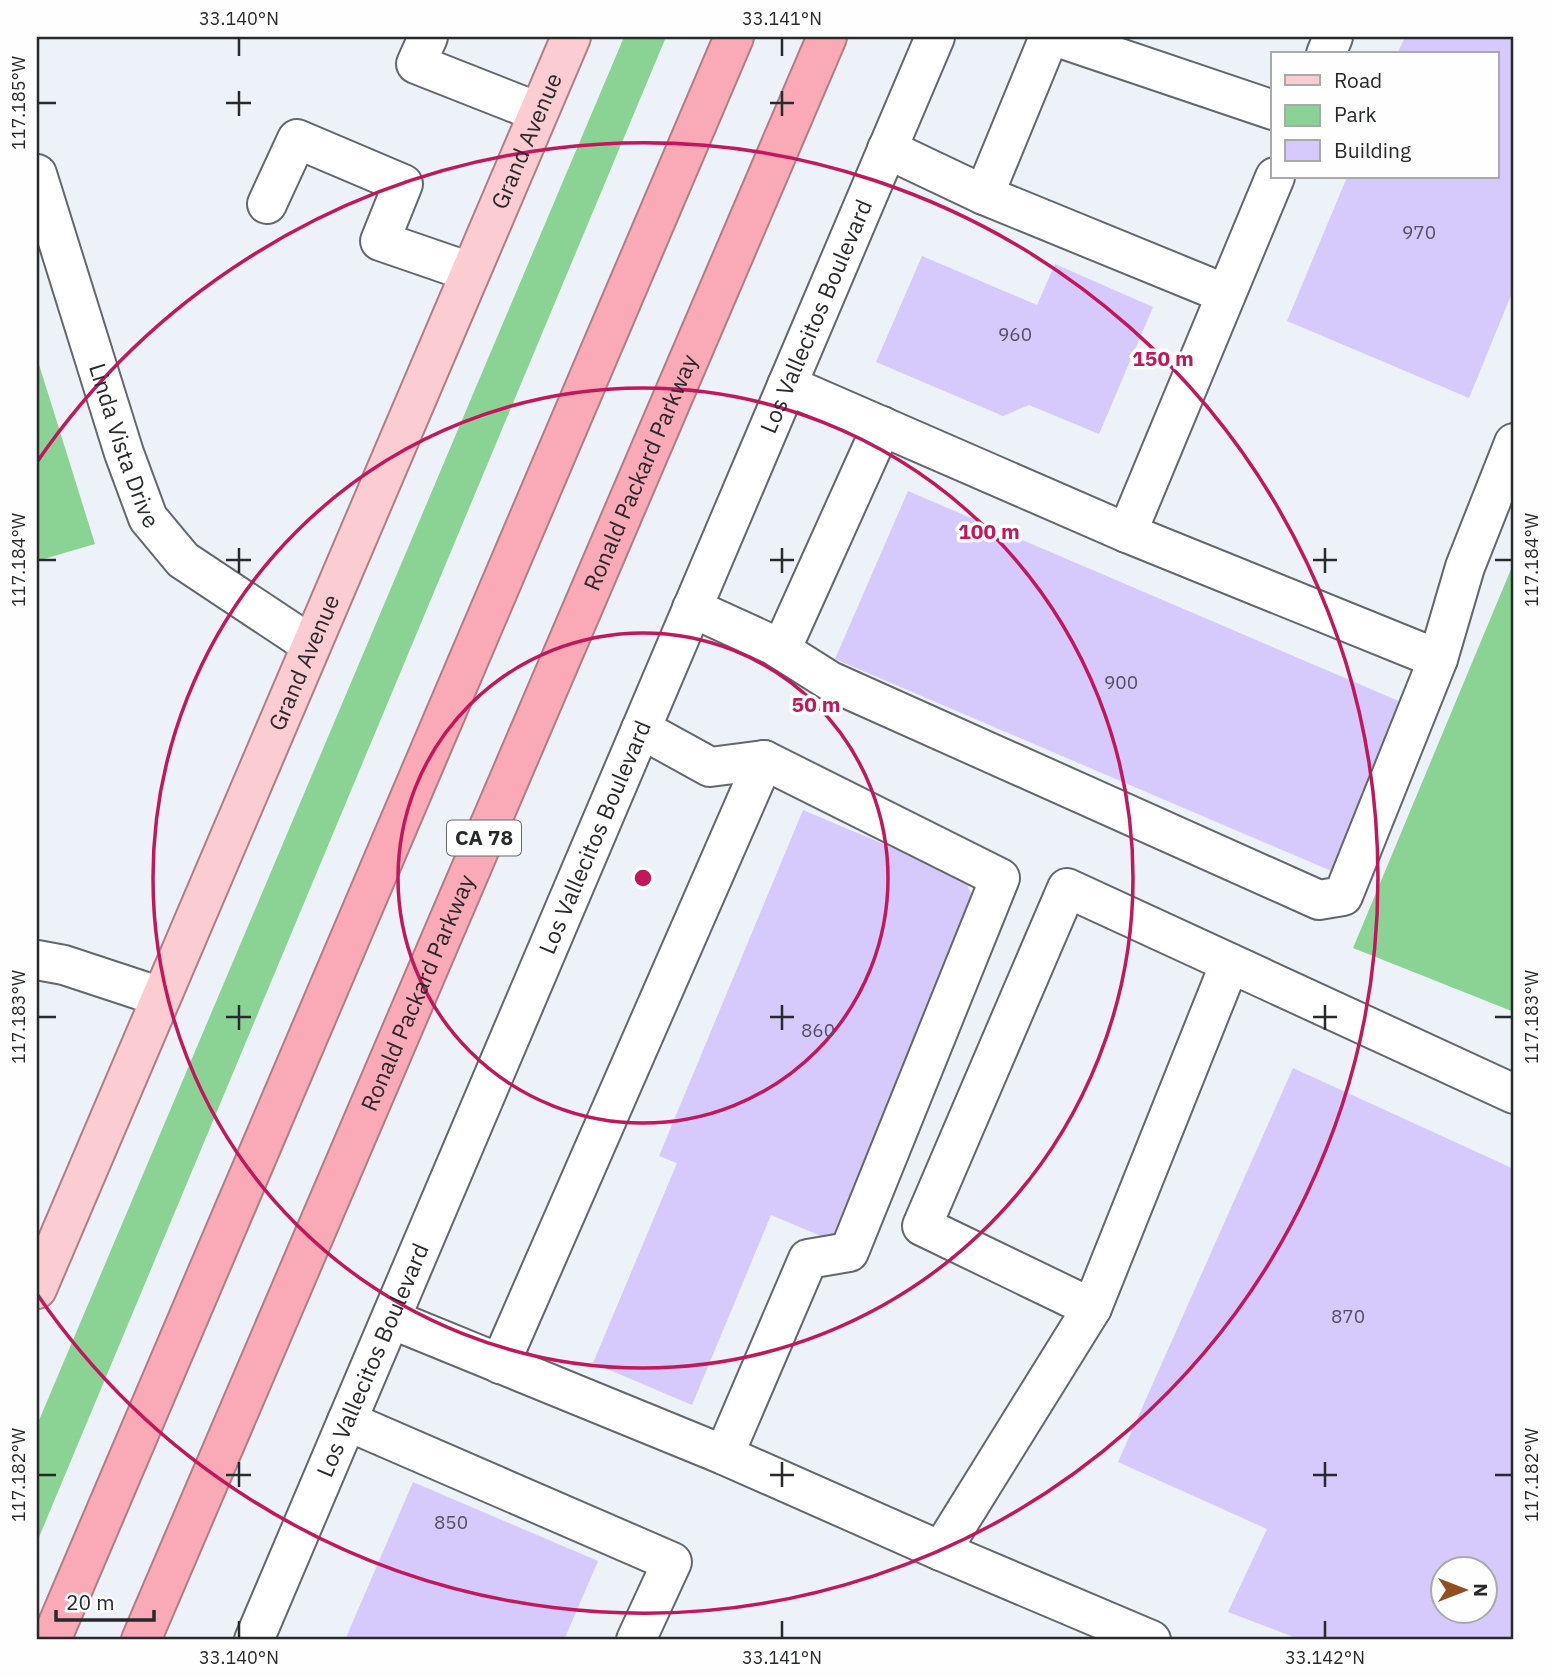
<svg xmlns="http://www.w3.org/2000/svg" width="1551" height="1677" font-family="'IBM Plex Sans',sans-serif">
  <rect width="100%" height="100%" fill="#edf2f8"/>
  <path fill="#8bd395" d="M624,37H666L37,1542V1425Z
    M37,358L95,544L37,561Z
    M1514,562V1012L1353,948Z"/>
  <path fill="#d6c9fb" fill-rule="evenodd" d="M1405,37H1514V288L1469,398L1287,321L1347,177H1497V54H1397Z
    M922,256L1037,305L1055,264L1153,307L1099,434L1029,405L1003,416L876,362Z
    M908,491L1408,705L1336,873L835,659Z
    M803,810L964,878L976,904L835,1242L771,1215L692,1405L593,1363L677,1163L659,1156Z
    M1293,1068L1514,1169V1640H1302L1228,1612L1267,1529L1118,1462ZM1442,1568H1484V1610H1442Z
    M413,1482L598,1561L564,1640H345Z"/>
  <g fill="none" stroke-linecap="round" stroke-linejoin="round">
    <g stroke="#63676c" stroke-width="42">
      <g id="minor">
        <path d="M428,37L416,64L538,112"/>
        <path d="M1057,37L1273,110"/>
        <path d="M1326,54L1333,37"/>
        <path d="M887,149L984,195L1049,37"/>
        <path id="s1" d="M37,174L124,453L148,518L183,560L311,645"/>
        <path d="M984,195L1226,294"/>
        <path d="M267,204L297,139L403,184L380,241L470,272"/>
        <path d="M787,385L1127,533L1275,177"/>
        <path d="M1127,533L1438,659L1465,567L1514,443"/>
        <path d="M692,608L773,645L830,681L1319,900L1343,896L1438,659"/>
        <path d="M781,650L882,426"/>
        <path d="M641,729L710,767L764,760L1000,878L849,1252L808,1259L724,1455"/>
        <path d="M37,960L64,965L161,997"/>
        <path d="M1230,963L1092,1308L922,1226L1067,888L1514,1094"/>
        <path d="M391,1319L724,1455L941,1551L1092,1308"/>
        <path d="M500,1364L764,760"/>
        <path d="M347,1421L672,1562L636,1640"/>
        <path d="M941,1551L1151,1640"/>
        <path id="s2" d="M254,1640L935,37"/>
      </g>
    </g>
    <g stroke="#b07d85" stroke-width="42">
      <g id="major">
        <path id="s3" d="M37,1289L571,37"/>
      </g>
    </g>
    <g stroke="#b07d85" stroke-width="42">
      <g id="highway">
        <path d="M51,1640L734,37"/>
        <path id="s4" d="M141,1640L827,37"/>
      </g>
    </g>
    <use href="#minor" stroke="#fff" stroke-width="38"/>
    <use href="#major" stroke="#fcccd3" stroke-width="38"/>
    <use href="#highway" stroke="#faaab6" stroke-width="38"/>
  </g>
  <path fill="none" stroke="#27292b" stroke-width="2.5" d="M239,38V56M782,38V56M239,91V116M782,91V116M38,103H56M226,103H251M770,103H794M239,548V573M782,548V573M1325,548V573M38,560H56M226,560H251M770,560H794M1313,560H1337M1495,560H1512M239,1005V1030M782,1005V1030M1325,1005V1030M38,1017H56M226,1017H251M770,1017H794M1313,1017H1337M1495,1017H1512M239,1462V1487M782,1462V1487M1325,1462V1487M38,1475H56M226,1475H251M770,1475H794M1313,1475H1337M1495,1475H1512M239,1621V1638M782,1621V1638M1325,1621V1638"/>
  <g fill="none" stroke="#c2185b" stroke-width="3.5">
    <circle cx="643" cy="878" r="245"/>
    <circle cx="643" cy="878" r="490"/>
    <path d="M37 462A735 735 0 1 1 37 1294"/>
  </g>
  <g text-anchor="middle" stroke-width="7" stroke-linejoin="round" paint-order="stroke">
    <g font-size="19" fill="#53515f">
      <text x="1419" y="239">970</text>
      <text x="1015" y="341">960</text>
      <text x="1121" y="689">900</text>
      <text x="818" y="1037">860</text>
      <text x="1348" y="1323">870</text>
      <text x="451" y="1529">850</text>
    </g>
    <rect fill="#fefefe" stroke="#68696a" stroke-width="2" x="447" y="820.5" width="74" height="35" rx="5"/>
    <g font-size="21" font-weight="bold" fill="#27292b">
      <text x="484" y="845">CA 78</text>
    </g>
    <g font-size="23" fill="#27292b" stroke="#fefefe">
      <text dy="8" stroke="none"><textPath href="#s3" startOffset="1248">Grand Avenue</textPath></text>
      <text dy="8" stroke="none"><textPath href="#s2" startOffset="1438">Los Vallecitos Boulevard</textPath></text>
      <text dy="8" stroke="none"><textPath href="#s1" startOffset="285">Linda Vista Drive</textPath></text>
      <text dy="8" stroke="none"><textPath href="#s4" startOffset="1270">Ronald Packard Parkway</textPath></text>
      <text dy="8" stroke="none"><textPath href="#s3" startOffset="681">Grand Avenue</textPath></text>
      <text dy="8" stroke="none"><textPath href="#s2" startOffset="872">Los Vallecitos Boulevard</textPath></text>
      <text dy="8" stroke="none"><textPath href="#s4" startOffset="704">Ronald Packard Parkway</textPath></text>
      <text dy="8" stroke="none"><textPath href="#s2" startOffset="304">Los Vallecitos Boulevard</textPath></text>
    </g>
  </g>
  <circle cx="643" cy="878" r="10" fill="#c2185b" stroke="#fefefe" stroke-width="3.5"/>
  <g font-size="21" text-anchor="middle" font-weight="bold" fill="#c2185b" stroke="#fefefe" stroke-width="7" stroke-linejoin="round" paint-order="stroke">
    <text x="1163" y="366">150 m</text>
    <text x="989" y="539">100 m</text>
    <text x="816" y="712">50 m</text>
  </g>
  <rect width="1551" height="1677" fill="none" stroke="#fefefe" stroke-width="77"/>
  <rect x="1271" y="52" width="228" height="126" fill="#fefefe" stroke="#a8a9aa" stroke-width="2"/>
  <rect x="1285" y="75" width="35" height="10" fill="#fcccd3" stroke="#a8a9aa" stroke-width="2"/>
  <text x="1334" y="88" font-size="21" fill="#27292b">Road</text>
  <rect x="1285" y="105" width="35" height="21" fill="#8bd395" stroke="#a8a9aa" stroke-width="2"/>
  <text x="1334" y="122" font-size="21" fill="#27292b">Park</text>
  <rect x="1285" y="140" width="35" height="21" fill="#d6c9fb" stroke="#a8a9aa" stroke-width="2"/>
  <text x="1334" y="158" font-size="21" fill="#27292b">Building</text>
  <g transform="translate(1464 1590) rotate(90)"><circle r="33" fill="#fefefe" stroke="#a8a9aa" stroke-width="2"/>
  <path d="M0-5L12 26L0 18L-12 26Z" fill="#924f20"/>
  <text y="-10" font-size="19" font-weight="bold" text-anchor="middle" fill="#27292b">N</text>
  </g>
  <path d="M56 1610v10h98v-10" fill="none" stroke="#27292b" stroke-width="3.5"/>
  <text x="66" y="1610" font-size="21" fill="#27292b" stroke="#fefefe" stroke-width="5" paint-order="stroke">20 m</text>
  <rect x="38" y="38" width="1474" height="1600" fill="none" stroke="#27292b" stroke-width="2.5"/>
  <g font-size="18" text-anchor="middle" fill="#27292b">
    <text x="239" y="25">33.140°N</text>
    <text x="782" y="25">33.141°N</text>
    <text transform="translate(19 103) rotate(-90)" y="6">117.185°W</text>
    <text transform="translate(1532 560) rotate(-90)" y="6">117.184°W</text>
    <text transform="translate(19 560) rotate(-90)" y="6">117.184°W</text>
    <text transform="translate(1532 1017) rotate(-90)" y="6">117.183°W</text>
    <text transform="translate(19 1017) rotate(-90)" y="6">117.183°W</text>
    <text transform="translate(1532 1475) rotate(-90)" y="6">117.182°W</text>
    <text transform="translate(19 1475) rotate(-90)" y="6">117.182°W</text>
    <text x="239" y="1664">33.140°N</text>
    <text x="782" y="1664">33.141°N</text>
    <text x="1325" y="1664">33.142°N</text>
  </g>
</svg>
